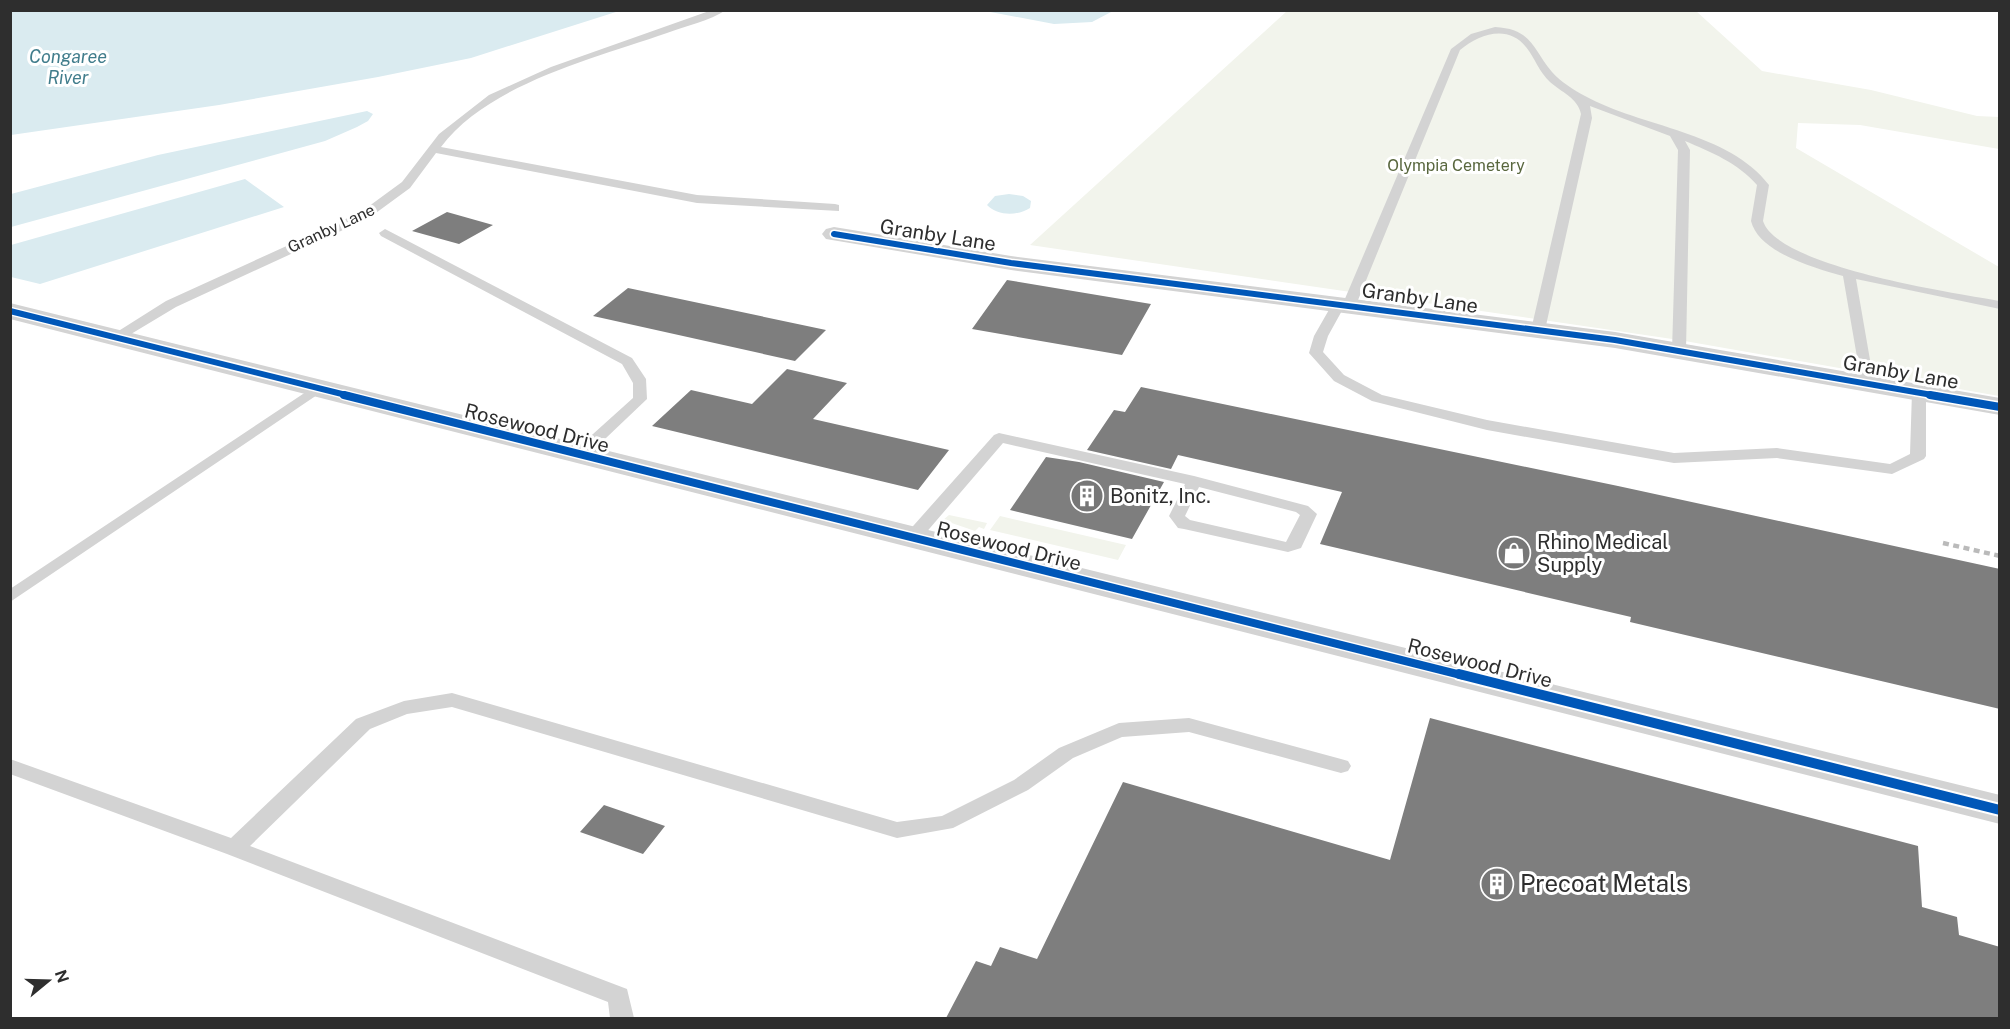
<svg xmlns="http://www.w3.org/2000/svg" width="2010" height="1029" font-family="'Public Sans',sans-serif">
  <rect width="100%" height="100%" fill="#fff"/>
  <path fill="#f2f4ec" d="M1287,11H1696L1762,71L1871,90L1977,116L1999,117V149L1860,125L1798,123L1796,148L1999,267V396L1679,340L1030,245Z
    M949,515L987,523L984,529L979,527L975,531L943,520Z
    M1000,516L1126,545L1118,560L990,530Z"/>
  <path fill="#daebf0" d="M10,11L11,10L619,11L471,58L378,77L219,105L11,135Z
    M985,11H1113L1092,22L1054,24Z
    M367,111L373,114L368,121L357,127L325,141L11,227V194L158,155Z
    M245,179L284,207L40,284L11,277V245Z
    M1009,194L1023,196L1031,201L1030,208C1018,216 997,216 987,205L995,196Z"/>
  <path fill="#7e7e7e" d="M447,212L493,225L459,244L412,231Z
    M1007,280L1151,304L1122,355L972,329Z
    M628,288L826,330L795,361L593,316Z
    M787,369L847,383L813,419L949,450L918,490L652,426L691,390L752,404Z
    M1141,387L1618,486L2000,569V709L1630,622L1631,617L1320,544L1342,492L1178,455L1171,469L1087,450L1114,410L1125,412Z
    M1046,457L1079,462L1164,482L1132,539L1010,510Z
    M1430,718L1918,846L1922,907L1957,917L1959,935L2000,947V1018H946L976,961L991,966L1000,947L1037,959L1123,782L1390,860Z
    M604,805L665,826L643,854L580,832Z"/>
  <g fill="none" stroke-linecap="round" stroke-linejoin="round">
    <path fill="#d3d3d3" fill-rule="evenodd" d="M712,10H726C710,21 685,26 667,33C595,58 488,84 441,147L697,195L835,204L839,205V211L697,203L436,153L410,188L369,218L176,307L121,340H111L109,337L166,301L361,212L402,182L439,134L489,95L551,67Z
      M1495,27C1532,29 1532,48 1552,72C1561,82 1574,90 1585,96C1641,127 1729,132 1769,185L1763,221C1778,267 1954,293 2000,301V309L1856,279L1874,383L1867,387L1862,386L1843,276C1815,268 1759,253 1751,221L1757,185C1738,163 1711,152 1685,141L1690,150L1686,351L1684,354H1674L1672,351L1678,150L1670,136L1590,106L1592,118L1545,330L1538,334L1533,333L1531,330L1581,114C1578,98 1561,92 1550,82C1539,72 1535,58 1526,47C1508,24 1479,34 1460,50L1356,305L1349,309L1344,307L1328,336L1323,352L1344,375L1382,395L1487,420L1674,453L1777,448L1890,464L1910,454L1912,392L1919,388L1926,392V456L1924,459L1892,474L1777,458L1674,463L1487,430L1372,401L1334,381L1309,353L1314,336L1334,301H1344L1451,49L1471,34Z
      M385,229L632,358L646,379L647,399L585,458H573L571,455L573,452L633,398V383L622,364L381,236L379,233Z
      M315,386L320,387L322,390L320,393L10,602V589Z
      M999,433L1194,476L1308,506L1317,514L1301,548L1288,552L1184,529L1178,528L1169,516L1185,484L1003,443L918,542H906L904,538L906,534L994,435ZM1199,487L1296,512L1300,515L1286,542L1190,520L1185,516Z
      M452,693L897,822L942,816L1014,780L1059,748L1119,723L1189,718L1341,759L1348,761L1351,766L1348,771L1341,773L1189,732L1122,737L1073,758L1028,790L953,828L897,838L452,707L407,714L370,729L250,846L627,989L634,1018H610L608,1002L227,854L10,774V759L231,838L356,719L404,701Z"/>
    <path fill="#d3d3d3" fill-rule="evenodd" d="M834,227L1011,256L1615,332L2000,398V415L1615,348L1011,270L826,239L822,234L826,229Z
      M10,303L2000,795V824L10,319Z"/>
    <path stroke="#bababa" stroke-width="4.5" stroke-dasharray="6 4.5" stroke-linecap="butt" d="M1943,543L2000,556"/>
    <g stroke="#fff" stroke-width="9">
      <path id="cycleway-far2" d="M834,234L1011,263L1615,340L1938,396
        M10,311L350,396"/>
    </g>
    <g stroke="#fff" stroke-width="11">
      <path id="cycleway-far1" d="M344,395L1465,676
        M1930,395L2000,407"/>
    </g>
    <g stroke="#fff" stroke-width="14">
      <path id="cycleway" d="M1459,674L2000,810"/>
    </g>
    <use href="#cycleway-far2" stroke="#0057b8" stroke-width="6"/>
    <use href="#cycleway-far1" stroke="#0057b8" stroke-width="8"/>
    <use href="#cycleway" stroke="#0057b8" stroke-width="10"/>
  </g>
  <defs>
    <g id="building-disc" transform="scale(1.725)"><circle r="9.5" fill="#777" stroke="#fff"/><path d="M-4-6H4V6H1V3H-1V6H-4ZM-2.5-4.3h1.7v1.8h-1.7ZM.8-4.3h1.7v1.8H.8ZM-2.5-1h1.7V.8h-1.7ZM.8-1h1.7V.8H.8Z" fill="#fff"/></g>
    <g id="shop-disc" transform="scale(1.725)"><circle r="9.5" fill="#777" stroke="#fff"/><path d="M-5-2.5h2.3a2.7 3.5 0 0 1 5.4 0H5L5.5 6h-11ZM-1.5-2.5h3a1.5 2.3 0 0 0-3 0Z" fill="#fff"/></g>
  </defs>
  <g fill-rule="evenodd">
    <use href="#building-disc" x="1087" y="496"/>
    <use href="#shop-disc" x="1514" y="553"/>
    <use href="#building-disc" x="1497" y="884"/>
  </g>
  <g text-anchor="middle" stroke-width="6" stroke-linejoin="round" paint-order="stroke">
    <g font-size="16" fill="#59673e" stroke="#fff">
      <text x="1456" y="171">Olympia Cemetery</text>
    </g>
    <g font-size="16" fill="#2e2e2e" stroke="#fff">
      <text transform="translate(331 228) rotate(-25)" y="6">Granby Lane</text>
    </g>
    <g font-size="18" font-style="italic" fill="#417d8c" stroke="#fff">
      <text x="68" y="63">Congaree<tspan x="68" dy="21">River</tspan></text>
    </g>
    <g font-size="20" fill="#2e2e2e" stroke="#fff">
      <text transform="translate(938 235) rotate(9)" y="7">Granby Lane</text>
      <text transform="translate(1420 298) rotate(8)" y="7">Granby Lane</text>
      <text transform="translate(1901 372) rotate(10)" y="7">Granby Lane</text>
      <text transform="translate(537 428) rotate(14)" y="7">Rosewood Drive</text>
      <text transform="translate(1009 546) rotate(14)" y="7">Rosewood Drive</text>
      <text transform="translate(1480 663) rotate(14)" y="7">Rosewood Drive</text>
    </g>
    <g font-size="20" fill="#2e2e2e" stroke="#fff" text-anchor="start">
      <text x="1110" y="503">Bonitz, Inc.</text>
      <text x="1537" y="549">Rhino Medical<tspan x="1537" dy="23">Supply</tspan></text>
    </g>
    <g font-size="24" fill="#2e2e2e" stroke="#fff" text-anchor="start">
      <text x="1520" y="892">Precoat Metals</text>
    </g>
  </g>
  <rect width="2010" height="1029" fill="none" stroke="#2e2e2e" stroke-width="24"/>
  <g transform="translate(48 981) rotate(71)" stroke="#ffffff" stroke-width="4.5" paint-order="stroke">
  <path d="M0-4.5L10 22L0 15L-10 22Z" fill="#2e2e2e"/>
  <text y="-9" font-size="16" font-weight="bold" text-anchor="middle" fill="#2e2e2e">N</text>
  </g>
</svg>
